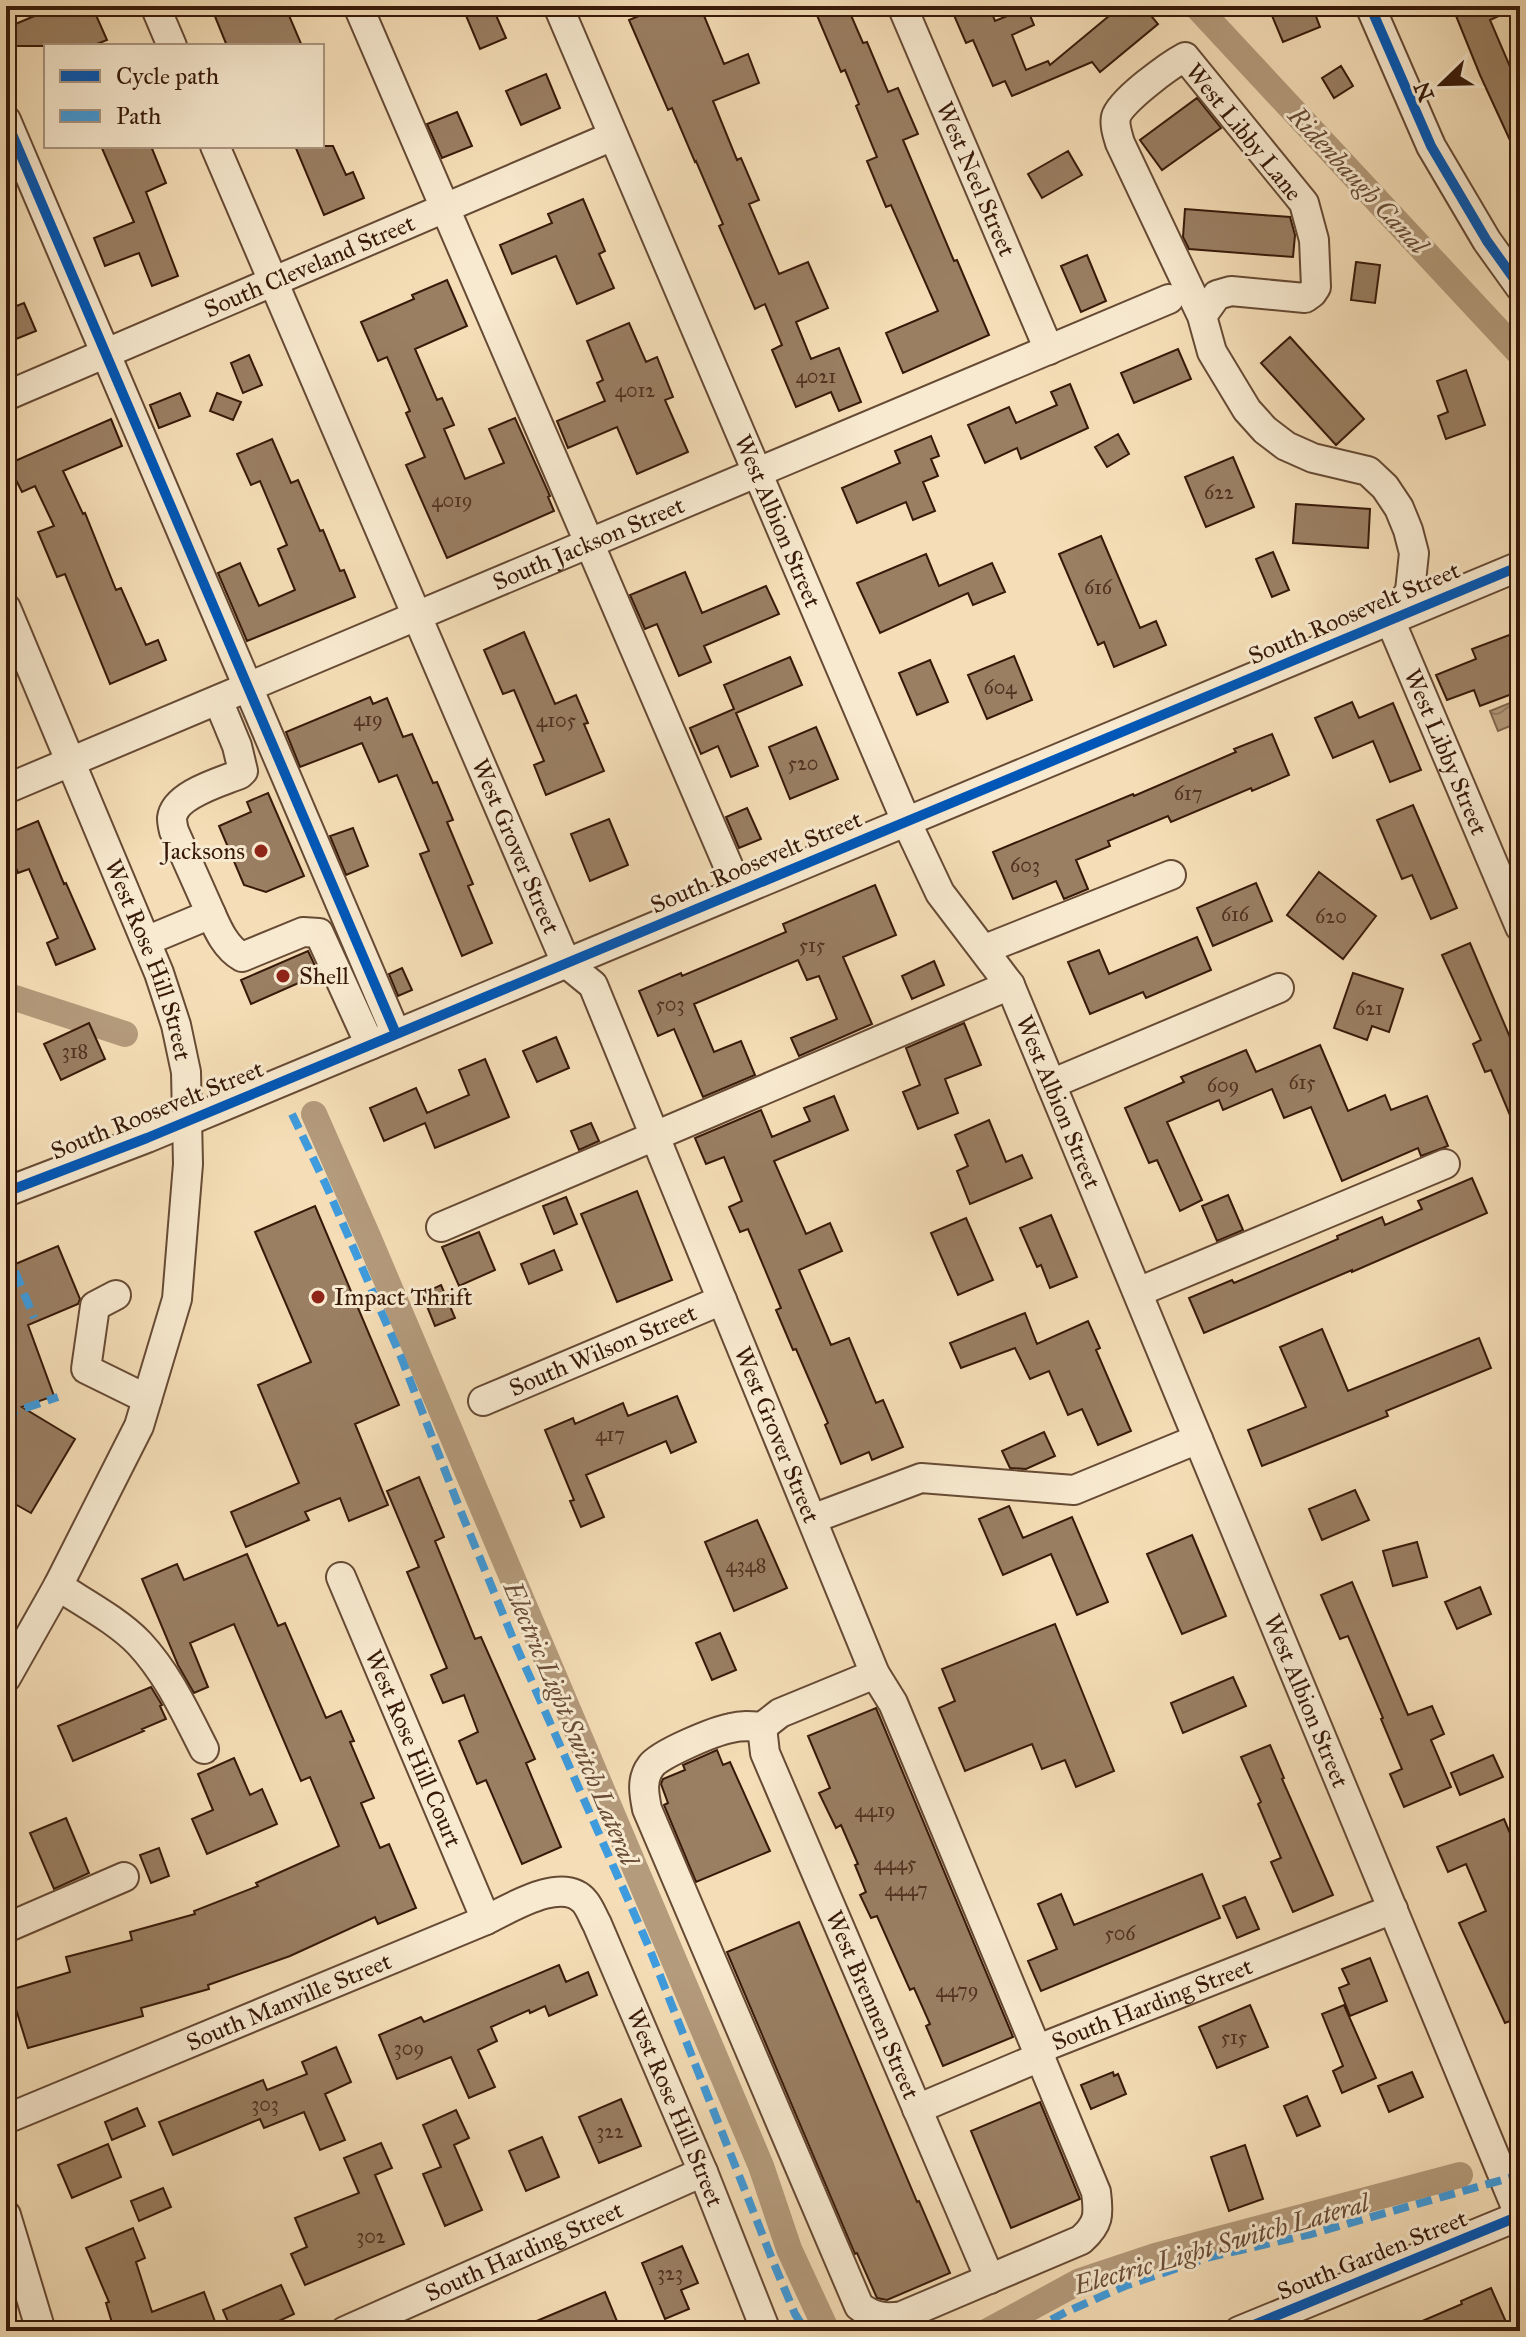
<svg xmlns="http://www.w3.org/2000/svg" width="1526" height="2337" font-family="'IM FELL Great Primer',serif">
  <defs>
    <pattern id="water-waves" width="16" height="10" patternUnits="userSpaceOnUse" patternTransform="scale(2)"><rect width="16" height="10" fill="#b49b7c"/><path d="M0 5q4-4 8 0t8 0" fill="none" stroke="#937e64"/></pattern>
  </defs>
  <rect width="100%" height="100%" fill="#f5deb7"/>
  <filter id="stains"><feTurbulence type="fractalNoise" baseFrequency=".0025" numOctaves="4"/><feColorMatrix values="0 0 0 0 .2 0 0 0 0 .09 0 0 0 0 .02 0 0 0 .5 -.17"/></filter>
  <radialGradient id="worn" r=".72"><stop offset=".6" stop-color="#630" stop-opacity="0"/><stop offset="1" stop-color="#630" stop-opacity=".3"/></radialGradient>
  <path fill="url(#water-waves)" stroke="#82674e" stroke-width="2" d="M1520,699V722L1498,731L1490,711Z"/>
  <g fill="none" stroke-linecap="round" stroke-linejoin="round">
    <path stroke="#b49b7c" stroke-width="26" d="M1196,6L1520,354
      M6,995L125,1034
      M314,1114L369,1239L761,2166L789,2249L827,2331
      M988,2331L1080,2281L1155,2256L1460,2175"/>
  </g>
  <path fill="#9a7f63" stroke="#371909" stroke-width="2" d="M58,6H92L107,40L92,46H6V28Z
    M233,6H285L302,46H227L214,14Z
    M462,6H492L506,38L480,49Z
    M663,6H676L679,14L700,6L724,64L748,54L759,83L713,101L737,160L741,158L759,200L749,204L779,274L808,262L828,308L796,322L811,359L839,348L861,402L839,411L831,392L796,407L772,350L782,345L765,304L755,309L719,226L723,224L696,161L695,162L672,108L668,110L629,20Z
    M813,6H847L863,43L867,42L888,92L898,88L918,134L903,140L954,261L957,260L989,335L903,373L886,333L938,311L891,205L886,207L867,161L877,157L856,106L859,104L845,70L841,72Z
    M950,6H989L995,21L1027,8L1034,25L1012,35L1026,70L1048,61L1050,65L1121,6H1143L1158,24L1100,72L1092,62L1012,96L1005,81L993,86L973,40L966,43Z
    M1268,6H1312L1320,27L1283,42Z
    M1452,6H1520L1490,20L1520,90V162L1480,75Z
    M1341,66L1353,86L1334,98L1322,78Z
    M546,74L560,108L521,125L506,91Z
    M1197,98L1221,128L1162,170L1140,140Z
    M457,112L472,146L442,158L427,124Z
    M101,146H151L166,183L146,192L178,276L152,286L139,253L105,266L94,238L134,222Z
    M295,146H333L346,175L353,172L364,198L324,215Z
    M1068,151L1082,175L1042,198L1028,174Z
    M583,199L605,251L599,254L614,288L577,304L556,256L512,274L500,245L552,223L548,214Z
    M1185,209L1290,217L1295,235L1293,257L1189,249L1183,237Z
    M1087,255L1106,301L1081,312L1061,266Z
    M1356,262L1380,265L1375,303L1351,300Z
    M447,280L467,326L415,349L437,400L442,398L454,425L444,429L465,479L504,463L489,429L515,418L550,496L548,497L554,511L447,558L406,465L425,457L406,413L410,411L387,357L378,361L361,322L414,299L412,295Z
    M24,303L36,331L6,343V310Z
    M629,323L646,362L657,357L673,397L665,400L688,452L637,474L617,427L568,448L557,421L605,401L597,383L603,380L587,341Z
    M1290,337L1364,419L1336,445L1261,363Z
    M1178,349L1191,379L1134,403L1121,373Z
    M249,355L262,385L243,393L231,363Z
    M1466,370L1485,425L1446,439L1438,416L1448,412L1437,381Z
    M1070,384L1088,428L1021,459L1017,448L985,463L968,425L1009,407L1016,423L1057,405L1051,392Z
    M180,393L190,416L159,428L150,405Z
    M217,393L241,402L233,420L210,411Z
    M111,419L122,446L63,471L83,514L85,513L116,590L121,588L146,645L158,640L166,660L110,684L65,574L57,577L38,532L54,526L35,486L22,492L8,464Z
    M1118,434L1129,454L1107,467L1095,447Z
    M931,436L939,456L931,459L938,476L923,482L935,511L913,520L906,502L857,523L842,488L900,463L895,451Z
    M272,439L291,483L298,480L320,531L323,530L340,571L344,570L355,597L247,641L218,573L240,563L259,606L295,590L278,549L287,545L260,481L251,485L237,454Z
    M1233,457L1254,507L1206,527L1185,477Z
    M1296,504L1370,509L1368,548L1293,543Z
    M1101,536L1140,628L1156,621L1166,645L1114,667L1104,642L1098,645L1059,554Z
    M1273,552L1289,590L1272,597L1256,559Z
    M926,554L939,586L992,563L1005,592L973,605L968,593L880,633L857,583Z
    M685,572L702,613L766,586L779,614L704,646L711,662L679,676L657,624L645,629L630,595Z
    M1520,631V691L1480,706L1474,690L1447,700L1436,675L1476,659L1472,649Z
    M524,632L555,704L576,695L588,723L584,724L604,771L546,795L534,765L544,761L514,690L503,694L484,650Z
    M1014,656L1032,700L987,719L968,675Z
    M790,657L802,685L736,713L758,766L731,777L718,746L701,754L690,728L734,709L724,685Z
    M930,660L948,702L917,715L899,673Z
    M370,697L373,704L387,698L403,737L412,734L433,783L437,782L453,820L447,822L473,884L468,886L492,943L462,956L420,854L429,851L397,775L379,782L362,743L300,767L286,732Z
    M1352,702L1359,718L1393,703L1421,770L1390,782L1373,741L1333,758L1315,718Z
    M816,727L838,779L790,799L769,747Z
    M1272,734L1289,775L1252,791L1251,788L1171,822L1168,816L1108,841L1110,846L1076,860L1088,889L1064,899L1056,881L1013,899L993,852L1133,794L1134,796L1236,752L1234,749Z
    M268,793L304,876L266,892L244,885L219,826L251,812L247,802Z
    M1413,805L1457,908L1431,919L1412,875L1402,879L1377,820Z
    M747,808L761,839L739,848L726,817Z
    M609,819L628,865L590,881L571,834Z
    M38,821L64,884L66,883L95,949L56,965L47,943L58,938L29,869L18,873L6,842L16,837L14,831Z
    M353,828L368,866L346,875L330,836Z
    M1319,872L1376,916L1343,959L1287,915Z
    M1256,883L1272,921L1213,946L1197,908Z
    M875,885L896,935L843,957L872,1024L799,1056L791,1038L837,1019L819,976L807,980L798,960L694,1004L714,1052L741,1041L755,1075L703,1097L674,1029L658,1036L639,991L681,973L682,976L786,932L783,924Z
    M1197,937L1211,970L1146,998L1143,992L1090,1014L1068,962L1099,950L1109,974Z
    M1470,943L1520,1061V1139L1491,1070L1485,1072L1473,1044L1481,1040L1442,955Z
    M308,951L319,974L251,1004L241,980Z
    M934,961L944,985L912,999L902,976Z
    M402,968L412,990L398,996L389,974Z
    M1353,973L1403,989L1389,1032L1372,1026L1367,1040L1334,1028Z
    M89,1023L105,1059L61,1080L44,1044Z
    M964,1023L981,1065L945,1079L958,1113L918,1129L903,1092L920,1085L906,1048Z
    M556,1037L569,1068L537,1082L523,1051Z
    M1320,1045L1348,1111L1385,1095L1391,1110L1427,1096L1448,1146L1421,1156L1418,1148L1342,1181L1311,1107L1284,1118L1272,1089L1223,1110L1219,1100L1167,1122L1202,1200L1180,1211L1157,1160L1149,1163L1125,1108L1184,1082L1181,1077L1246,1050L1256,1072Z
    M485,1059L509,1117L435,1148L425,1123L384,1141L370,1108L416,1088L427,1113L469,1095L459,1070Z
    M834,1096L848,1130L774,1161L806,1234L830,1223L842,1251L799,1270L831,1345L849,1338L876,1403L883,1400L903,1447L872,1460L869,1452L841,1464L825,1425L828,1423L796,1349L793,1350L776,1310L781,1308L748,1229L740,1232L729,1207L742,1201L724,1157L706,1164L695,1138L761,1110L772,1137L810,1121L804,1108Z
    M989,1120L1006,1162L1022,1155L1032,1178L970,1204L957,1171L968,1166L955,1135Z
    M591,1123L599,1141L579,1150L571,1131Z
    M1472,1178L1487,1213L1352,1272V1270L1204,1333L1189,1298L1232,1280L1234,1283L1338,1239L1337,1236L1382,1217L1385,1225L1422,1209L1418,1201Z
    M637,1191L672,1280L617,1302L581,1214Z
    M1228,1195L1243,1230L1217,1241L1202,1206Z
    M566,1197L577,1224L554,1234L543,1206Z
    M315,1206L399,1405L355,1424L388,1505L349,1521L340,1498L305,1512L309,1520L246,1547L231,1512L299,1483L258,1385L311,1362L255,1232Z
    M1051,1215L1077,1277L1050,1288L1041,1265L1037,1267L1020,1228Z
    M966,1218L993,1280L958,1295L931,1233Z
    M479,1232L495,1270L459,1286L442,1247Z
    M58,1246L80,1299L78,1304L28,1325L54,1396L22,1407L75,1439L31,1513L6,1499V1268Z
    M554,1250L562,1270L529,1284L521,1264Z
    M441,1285L455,1318L435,1326L422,1294Z
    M1025,1313L1037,1344L1088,1321L1100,1348L1096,1350L1131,1431L1098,1445L1082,1409L1068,1415L1049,1371L1030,1379L1015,1348L961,1368L950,1343Z
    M1322,1329L1348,1391L1479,1338L1491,1368L1386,1411L1388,1416L1262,1466L1248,1430L1306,1407L1280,1347Z
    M677,1396L696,1442L671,1453L666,1441L586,1475L604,1517L581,1527L570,1501L574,1500L545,1430L573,1418L575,1424L623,1403L628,1416Z
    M1044,1432L1055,1456L1026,1469L1010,1468L1002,1451Z
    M419,1477L444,1537L435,1541L475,1639L481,1637L535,1759L526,1763L561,1847L522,1864L486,1780L477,1784L459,1741L478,1732L464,1695L443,1703L431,1675L447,1668L407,1572L419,1567L387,1491Z
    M1355,1490L1369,1520L1322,1540L1309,1509Z
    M1009,1506L1023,1538L1072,1517L1108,1602L1077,1615L1051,1554L1003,1575L979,1519Z
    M757,1520L787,1588L734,1611L705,1542Z
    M1192,1535L1226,1616L1182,1634L1147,1554Z
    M1417,1542L1427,1577L1393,1586L1383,1551Z
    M247,1554L278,1626L285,1623L326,1718L341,1711L354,1741L350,1742L374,1798L361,1803L380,1848L389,1844L416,1908L378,1924L375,1917L290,1956L208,1985L209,1989L141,2008L143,2016L28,2048L10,1990L70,1972L66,1957L132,1940L130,1932L195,1914L194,1911L258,1886L256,1883L339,1846L310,1777L301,1781L234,1624L190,1643L208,1687L194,1693L178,1665L142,1579L177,1564L184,1580Z
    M1352,1582L1408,1715L1432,1706L1444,1734L1431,1740L1451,1787L1404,1807L1390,1774L1402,1769L1381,1719L1383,1718L1348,1636L1340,1639L1321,1595Z
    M1480,1587L1491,1614L1457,1629L1445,1602Z
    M1055,1624L1114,1771L1076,1787L1065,1760L1042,1769L1032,1744L965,1771L939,1708L955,1701L942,1669Z
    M720,1633L736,1670L712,1680L696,1643Z
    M1233,1677L1246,1706L1183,1733L1171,1703Z
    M151,1687L162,1705L160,1706L166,1719L142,1729L144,1731L73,1761L58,1726Z
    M876,1708L1013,2037L943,2066L926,2026L930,2024L914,1988L910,1990L877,1916L871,1918L860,1895L866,1892L855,1865L858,1864L841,1825L836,1828L819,1793L830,1788L808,1736Z
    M1270,1745L1284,1778L1282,1779L1333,1895L1293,1912L1271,1862L1281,1858L1258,1804L1261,1802L1241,1757Z
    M717,1750L723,1765L730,1762L770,1851L696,1882L664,1805L668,1803L661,1784L663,1779L685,1770L683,1765Z
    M1493,1755L1503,1777L1460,1795L1451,1773Z
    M234,1758L250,1795L262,1789L277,1824L207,1854L192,1819L213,1810L198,1774Z
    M66,1818L89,1873L54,1889L30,1833Z
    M1504,1819L1520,1857V2017L1505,2023L1459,1923L1486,1911L1466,1864L1448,1872L1437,1847Z
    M159,1848L169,1876L151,1883L140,1855Z
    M1202,1874L1220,1918L1041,1991L1028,1961L1057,1949L1038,1904L1061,1894L1074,1925Z
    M1245,1897L1259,1929L1237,1938L1223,1906Z
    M799,1922L917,2202L919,2201L950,2273L887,2300L877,2298L857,2253L855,2254L727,1952Z
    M1370,1958L1387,2001L1350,2016L1339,1988L1349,1984L1342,1969Z
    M559,1965L566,1982L588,1972L597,1995L549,2016L545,2006L530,2013L529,2010L491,2027L497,2041L478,2050L495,2087L469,2098L451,2057L397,2079L379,2035L421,2017L424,2022Z
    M1250,2005L1268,2047L1217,2068L1199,2027Z
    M1344,2005L1376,2078L1342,2093L1333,2071L1343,2066L1322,2014Z
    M336,2047L351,2082L325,2094L345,2140L320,2150L304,2112L264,2128L260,2119L173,2155L159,2122L263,2080L267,2090L307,2074L302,2062Z
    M1113,2072L1114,2076L1118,2074L1126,2094L1091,2109L1081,2085Z
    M1412,2072L1423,2097L1389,2112L1378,2086Z
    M1307,2096L1320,2126L1297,2136L1284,2106Z
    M621,2099L641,2146L599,2163L579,2117Z
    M1040,2102L1080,2199L1011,2228L971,2131Z
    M137,2108L145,2126L112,2140L105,2122Z
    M456,2110L469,2138L454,2145L482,2210L445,2226L423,2174L441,2167L423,2125Z
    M542,2137L559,2177L526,2191L509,2151Z
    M381,2143L392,2168L375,2175L404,2244L305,2285L291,2254L307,2247L295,2218L359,2193L344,2158Z
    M108,2144L121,2177L72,2198L58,2165Z
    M1245,2145L1263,2199L1229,2211L1211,2157Z
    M163,2188L171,2207L139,2221L131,2201Z
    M133,2228L145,2258L136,2262L152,2312L204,2292L217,2327L206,2331H106V2329L113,2326L106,2303L109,2302L86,2248Z
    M682,2246L698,2283L681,2290L689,2309L665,2319L642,2263Z
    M281,2285L294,2314L270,2325L273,2331H232L223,2310Z
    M1491,2288L1510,2331H1399L1462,2304L1461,2301Z
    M605,2292L621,2331H513Z"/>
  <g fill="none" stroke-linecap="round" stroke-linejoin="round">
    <g stroke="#664a34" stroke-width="32">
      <g id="minor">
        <path d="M155,6L172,46"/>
        <path d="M358,6L739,891"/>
        <path id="s1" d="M558,6L906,821L940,893L1010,985L1520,2217"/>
        <path id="s2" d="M902,6L1049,350"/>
        <path d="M1370,6L1431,146L1487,241L1520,287"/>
        <path d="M6,120L396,1034"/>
        <path id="s3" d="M215,146L566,963L593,985L875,1674L893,1703L1096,2192C1099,2215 1099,2224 1081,2240L902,2316C885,2319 873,2317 859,2306L647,1809C644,1794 641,1779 651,1766C659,1754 715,1731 731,1728C742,1725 751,1726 762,1727"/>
        <path id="s4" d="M1202,316L1217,295L1231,291L1305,298L1312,293L1316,287L1314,240L1304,203L1185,57C1170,65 1120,101 1116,117C1114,125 1118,136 1120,143L1202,316L1212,352L1247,410L1265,430L1286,446L1313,458L1368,471L1385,487L1399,508L1408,530L1414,553L1410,591L1390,620L1520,927"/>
        <path id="s5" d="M6,396L613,136"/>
        <path id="s6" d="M6,608L159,973L176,1025L186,1072L188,1164L177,1299L139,1426L58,1586L6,1678"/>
        <path id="s7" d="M6,789L1169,299"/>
        <path d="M211,914L174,831C173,827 172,822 172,818C175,794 221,782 240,774L243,771L237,746L218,700"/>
        <path d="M146,941L211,914C218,930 226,948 242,957L303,932L319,933L370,1045"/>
        <path d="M985,949L1171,875"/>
        <path d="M1051,1084L1279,988"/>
        <path d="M6,1192L147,1138L1520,566"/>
        <path d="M441,1227L1010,985"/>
        <path d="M1138,1292L1445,1164"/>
        <path d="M116,1295L95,1306L86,1369L147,1399"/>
        <path id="s8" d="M483,1401L722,1300"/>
        <path d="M812,1519L921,1478L1074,1490L1198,1439"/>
        <path id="s9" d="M341,1577L486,1920"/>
        <path d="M58,1586C84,1603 118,1621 139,1643C168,1674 185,1712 204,1749"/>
        <path id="s10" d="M762,1727L765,1753L990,2279"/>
        <path d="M762,1727L780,1713L875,1674"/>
        <path d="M6,1928L124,1877"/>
        <path id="s11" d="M917,2109L1040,2057L1046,2046L1393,1909"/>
        <path id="s12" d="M6,2119L486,1920C511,1908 563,1875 585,1902C590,1908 593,1917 597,1924L703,2172L766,2331"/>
        <path d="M6,2215L41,2331"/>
        <path id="s13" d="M345,2331L703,2172"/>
        <path d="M1239,2331L1519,2216"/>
      </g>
    </g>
    <use href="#minor" stroke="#f8ead0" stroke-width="28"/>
    <path stroke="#3e9bdd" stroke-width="8" stroke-dasharray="16 8" stroke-linecap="butt" d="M292,1114L326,1185L401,1357L461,1512L514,1641L648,1945L772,2259L795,2314L806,2331
      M6,1249L34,1318
      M6,1408L8,1414L58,1397
      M1030,2331L1066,2312L1125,2286L1210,2257L1311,2234L1520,2175"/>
    <g stroke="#f8ead0" stroke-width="15">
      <path id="cycleway" d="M1370,6L1431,146L1487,241L1520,287
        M6,120L396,1034
        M6,1192L147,1138L1520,566
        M1239,2331L1519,2216"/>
    </g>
    <use href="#cycleway" stroke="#0057b8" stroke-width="10"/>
  </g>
  <g fill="#8f2418" stroke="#f8ead0" stroke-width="3">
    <circle cx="261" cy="851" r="8"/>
    <circle cx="283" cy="976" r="8"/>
    <circle cx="318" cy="1297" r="8"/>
  </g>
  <g text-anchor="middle" stroke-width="6" stroke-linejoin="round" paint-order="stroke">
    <g font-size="20" fill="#503220">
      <text x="816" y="383">4021</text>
      <text x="635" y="397">4012</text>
      <text x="1219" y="499">622</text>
      <text x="452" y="507">4019</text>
      <text x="1098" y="594">616</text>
      <text x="1000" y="694">604</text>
      <text x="368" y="726">419</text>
      <text x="556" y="727">4105</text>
      <text x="803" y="770">520</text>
      <text x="1188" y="800">617</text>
      <text x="1025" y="872">603</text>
      <text x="1235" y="921">616</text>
      <text x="1331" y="923">620</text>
      <text x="812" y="952">515</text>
      <text x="670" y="1011">503</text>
      <text x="1369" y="1015">621</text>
      <text x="75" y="1058">318</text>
      <text x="1302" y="1089">615</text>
      <text x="1223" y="1092">609</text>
      <text x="610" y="1441">417</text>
      <text x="746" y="1572">4348</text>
      <text x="875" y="1817">4419</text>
      <text x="895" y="1870">4445</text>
      <text x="906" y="1896">4447</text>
      <text x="1120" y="1940">506</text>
      <text x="957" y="1997">4479</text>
      <text x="1234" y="2044">515</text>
      <text x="409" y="2055">309</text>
      <text x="265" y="2111">303</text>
      <text x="610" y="2138">322</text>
      <text x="371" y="2243">302</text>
      <text x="670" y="2280">323</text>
    </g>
    <g font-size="24" fill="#371909" stroke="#f8ead0">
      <text transform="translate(1244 132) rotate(51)" y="8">West Libby Lane</text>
      <text dy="8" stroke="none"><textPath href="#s2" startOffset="188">West Neel Street</textPath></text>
      <text dy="8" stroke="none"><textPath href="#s5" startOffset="330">South Cleveland Street</textPath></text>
      <text dy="8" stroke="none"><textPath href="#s1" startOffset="560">West Albion Street</textPath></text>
      <text dy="8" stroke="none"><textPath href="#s7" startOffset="632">South Jackson Street</textPath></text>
      <text transform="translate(1354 613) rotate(-23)" y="8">South Roosevelt Street</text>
      <text dy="8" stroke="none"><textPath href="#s4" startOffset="1272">West Libby Street</textPath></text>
      <text dy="8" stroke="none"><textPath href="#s3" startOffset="762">West Grover Street</textPath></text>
      <text transform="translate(756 862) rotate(-23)" y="8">South Roosevelt Street</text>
      <text dy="8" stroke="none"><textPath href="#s6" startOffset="380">West Rose Hill Street</textPath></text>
      <text dy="8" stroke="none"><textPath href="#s1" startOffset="1208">West Albion Street</textPath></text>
      <text transform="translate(157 1110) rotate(-22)" y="8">South Roosevelt Street</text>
      <text dy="8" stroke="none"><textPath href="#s8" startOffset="130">South Wilson Street</textPath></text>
      <text dy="8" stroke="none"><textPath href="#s3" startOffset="1410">West Grover Street</textPath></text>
      <text dy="8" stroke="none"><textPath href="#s1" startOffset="1856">West Albion Street</textPath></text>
      <text dy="8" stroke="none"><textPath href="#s9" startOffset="186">West Rose Hill Court</textPath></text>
      <text dy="8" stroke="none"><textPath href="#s12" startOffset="306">South Manville Street</textPath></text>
      <text dy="8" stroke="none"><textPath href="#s10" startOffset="300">West Brennen Street</textPath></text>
      <text dy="8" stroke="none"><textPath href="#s11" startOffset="260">South Harding Street</textPath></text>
      <text dy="8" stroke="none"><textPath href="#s12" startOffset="852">West Rose Hill Street</textPath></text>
      <text dy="8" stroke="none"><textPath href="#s13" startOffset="196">South Harding Street</textPath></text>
      <text transform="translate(1372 2255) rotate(-22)" y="8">South Garden Street</text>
    </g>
    <g font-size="24" fill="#371909" stroke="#f8ead0" text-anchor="start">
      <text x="245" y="859" text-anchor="end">Jacksons</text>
      <text x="299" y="984">Shell</text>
      <text x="334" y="1305">Impact Thrift</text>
    </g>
    <g font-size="26" font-style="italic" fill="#694d37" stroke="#f8ead0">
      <text transform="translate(1358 180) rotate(47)" y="9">Ridenbaugh Canal</text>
      <text transform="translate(571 1723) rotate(67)" y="9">Electric Light Switch Lateral</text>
      <text transform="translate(1221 2244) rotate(-16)" y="9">Electric Light Switch Lateral</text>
    </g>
  </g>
  <rect width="1526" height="2337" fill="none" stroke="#f5deb7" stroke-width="32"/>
  <rect x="8" y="8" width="1510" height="2321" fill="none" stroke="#371909" stroke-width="4"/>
  <rect x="16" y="16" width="1494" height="2305" fill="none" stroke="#371909" stroke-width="2"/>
  <rect x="44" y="44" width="280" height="104" fill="#f8ead0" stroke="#ab9680" stroke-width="2"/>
  <rect x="60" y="70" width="40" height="12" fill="#0057b8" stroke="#ab9680" stroke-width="2"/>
  <text x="116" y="84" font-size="24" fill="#371909">Cycle path</text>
  <rect x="60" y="110" width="40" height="12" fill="#3e9bdd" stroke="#ab9680" stroke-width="2"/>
  <text x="116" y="124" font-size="24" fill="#371909">Path</text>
  <g transform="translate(1442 84) rotate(247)" stroke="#f8ead0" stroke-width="6" paint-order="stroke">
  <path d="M0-6L14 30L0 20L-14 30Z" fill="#371909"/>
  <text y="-12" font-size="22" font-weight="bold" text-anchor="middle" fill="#371909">N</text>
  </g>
  <rect width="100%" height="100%" filter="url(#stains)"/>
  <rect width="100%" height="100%" fill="url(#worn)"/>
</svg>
